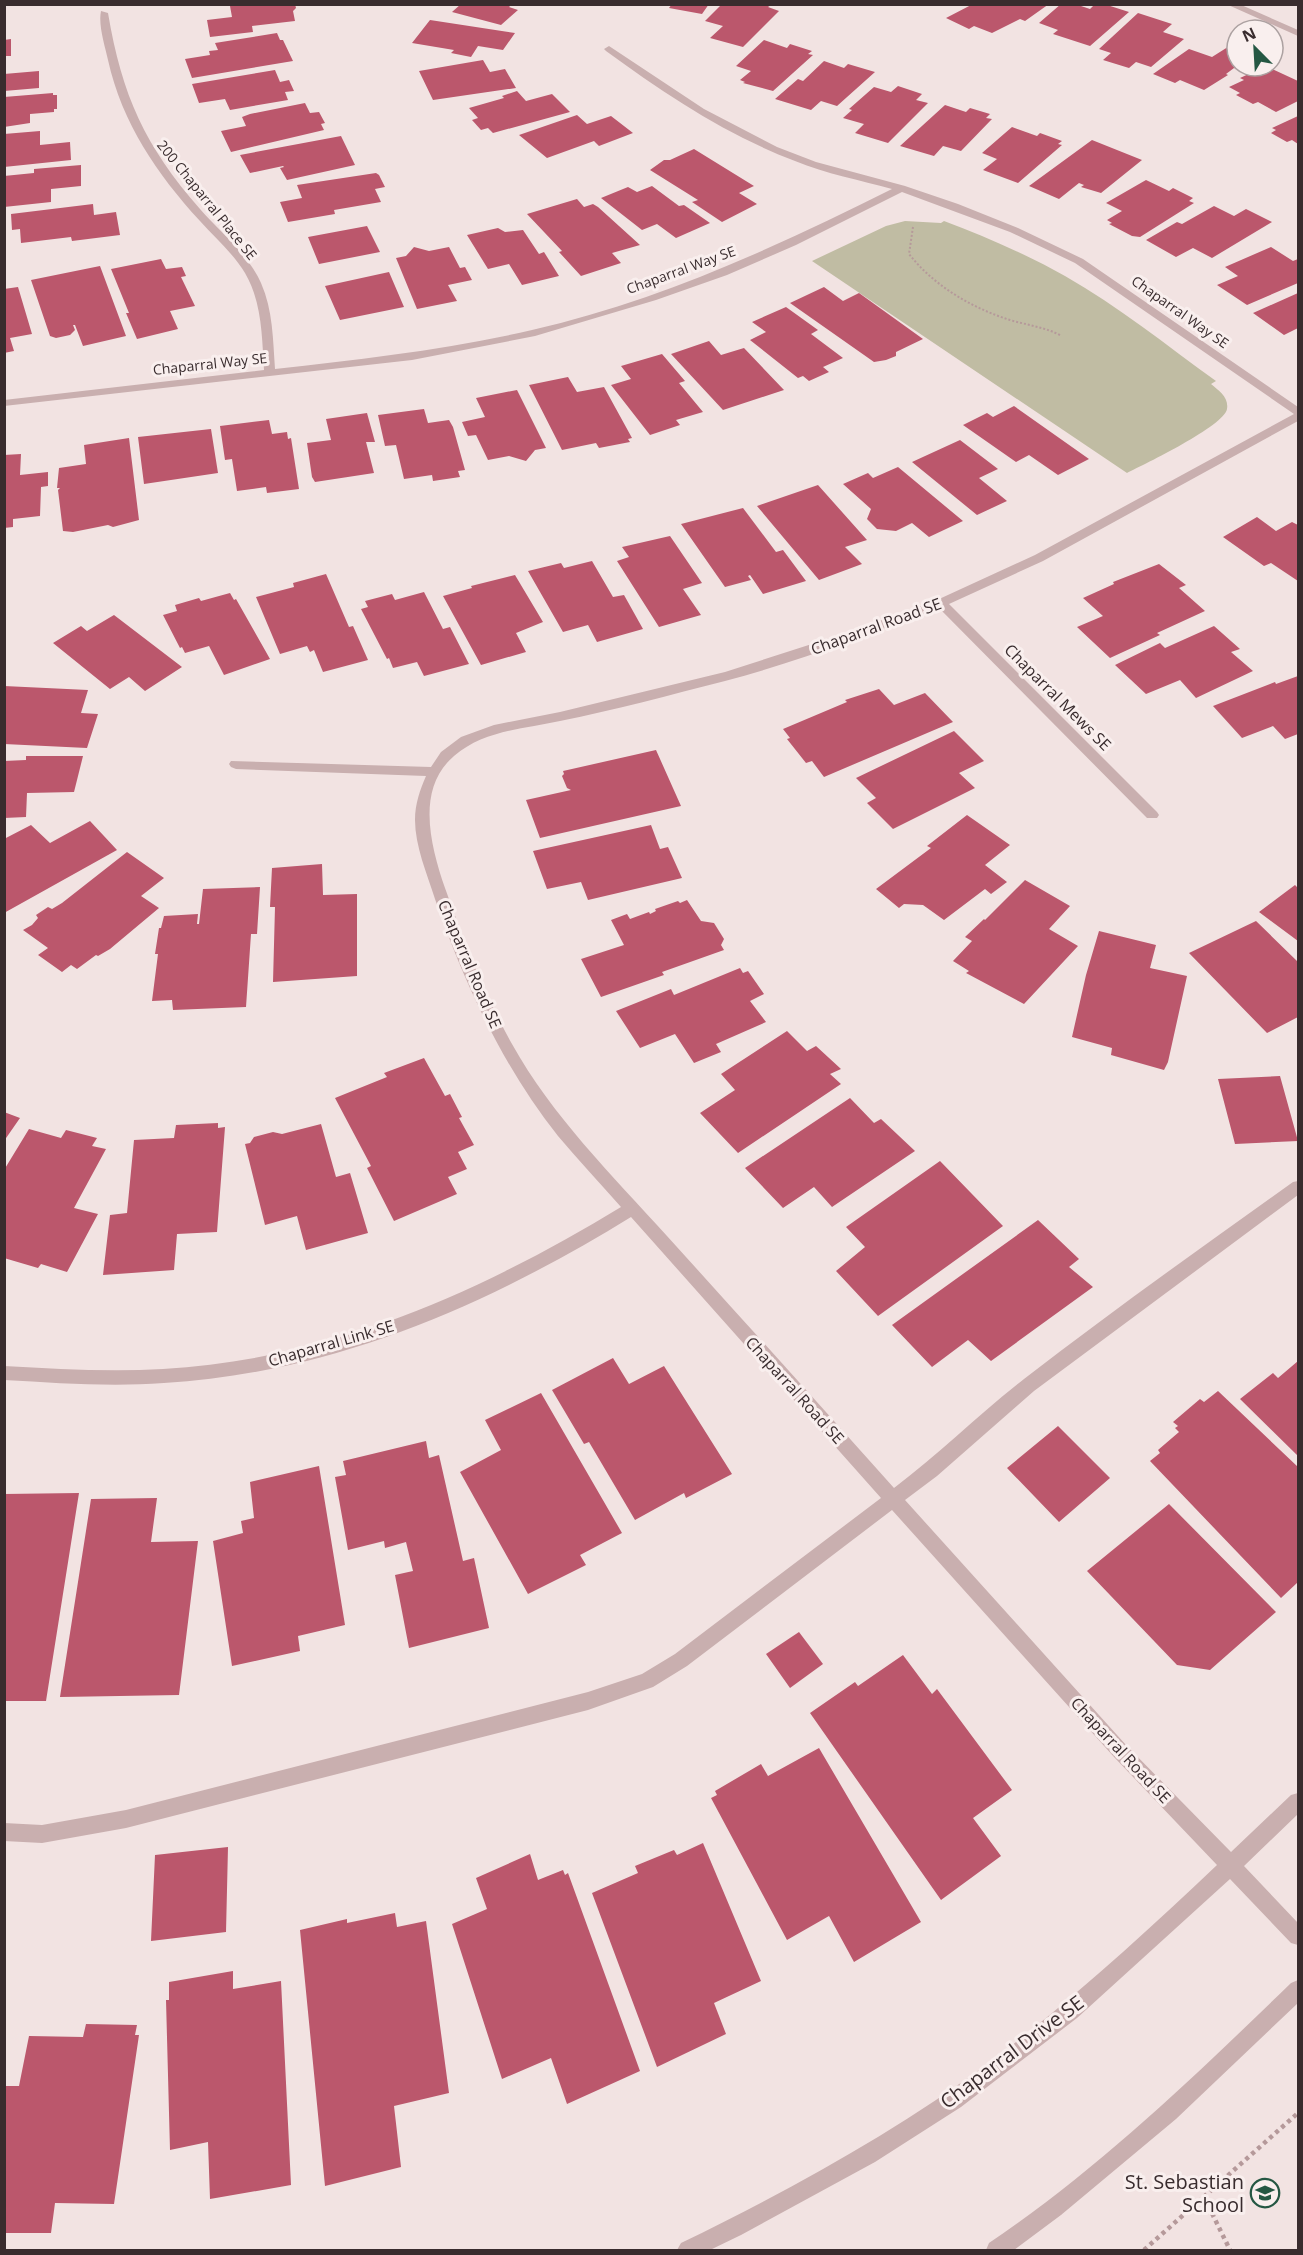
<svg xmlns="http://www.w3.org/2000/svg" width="1303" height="2255" font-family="'Open Sans',sans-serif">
  <rect width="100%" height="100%" fill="#f2e3e2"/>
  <path fill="#c0bca3" d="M905,221L941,223L944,221C986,237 1026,254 1065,276C1118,306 1166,345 1216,381L1211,384C1219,391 1229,397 1227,409C1224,426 1145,464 1127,473L812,261L886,226Z"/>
  <path fill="#bb576c" d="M240,4H295L296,8L293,11L295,21L252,26L253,32L210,37L207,20L232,17L230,6Z
    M461,4H512L509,7L518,10L501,25L452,12Z
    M672,4H709L702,14L669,8Z
    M722,4H772L768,7L779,11L743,47L710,38L723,26L705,21Z
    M973,4H1049L1025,21L1020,19L992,33L974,26L969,29L946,18Z
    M1061,4H1075L1090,9L1095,4H1104L1129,12L1090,46L1053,34L1058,30L1039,23Z
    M1138,13L1172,24L1163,32L1184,39L1151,67L1136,62L1129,68L1103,60L1111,53L1099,49Z
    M430,20L515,33L503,50L478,46L471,57L451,53L454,50L412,43Z
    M277,33L280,40H283L293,61L192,78L185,59L210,55L209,51L218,50L215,43Z
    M11,39V56H4V40Z
    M764,40L787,48L790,44L812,51L808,54L813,55L773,91L743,83L745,82L740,80L751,71L736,66Z
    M1231,45L1237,47V66H1245L1239,70L1234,68L1226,74L1228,75L1204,90L1180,80L1175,83L1153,74L1189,49L1212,57Z
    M483,60L490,72L505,69L516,88L433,100L419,71Z
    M824,61L844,68L848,64L875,72L837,106L821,101L811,110L775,99L798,79L803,81Z
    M1266,66L1298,81V101L1276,112L1258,102L1253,104L1236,95L1240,93L1229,87L1244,80L1240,78Z
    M275,70L280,82L289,80L294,91L285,92L288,100L230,110L225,99L199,103L192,84Z
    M39,71V88L4,91V74Z
    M898,86L922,94L916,100L928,103L888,143L855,133L864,124L843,118L852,110L849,109L874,87L891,92Z
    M517,91L526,101L552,94L570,112L493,133L488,128L481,130L472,120L478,118L469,108L504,98L502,96Z
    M53,93V95H57V109H54V112L30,114V123L4,127V97Z
    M305,103L310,113L319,112L325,123L321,124L324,130L231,152L221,131L246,126L242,117L250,114Z
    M945,105L966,112L970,108L990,114L986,118L992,119L961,151L943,146L934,156L900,146Z
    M577,115L587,124L611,116L633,133L599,146L594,141L547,158L519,135Z
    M1298,116V144L1292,140L1287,142L1271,133L1276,130L1272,128Z
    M1012,127L1037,136L1040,133L1062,141L1058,144L1062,145L1018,183L983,170L997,159L982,153Z
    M40,131V145L70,142L71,160L4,167V134Z
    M341,136L355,165L287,180L280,168L284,167L283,166L250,173L240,155Z
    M1092,140L1142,160L1101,193L1081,187L1084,185L1079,183L1059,199L1029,186Z
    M694,149L754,186L739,193L757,204L722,222L692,202L698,200L650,170L664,160H670Z
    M81,165V186L51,189V202L4,207V176L34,173V169Z
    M376,173L379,175L385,187L375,189L381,202L334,210L335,214L288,222L280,202L302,198L297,185Z
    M1146,180L1169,191L1173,188L1193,198L1189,201L1194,203L1140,237L1132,236L1109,224L1112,223L1107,220L1122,211L1106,203Z
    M652,186L679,206L684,205L710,223L676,238L657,224L642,230L601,198L628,187L637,192Z
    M577,199L584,207L593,204L598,207L640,245L612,253L621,263L581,276L559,252L562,251L527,214Z
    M93,204L94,215L116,212L120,235L72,241L71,237L21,243L20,229L12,230L11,214Z
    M1214,206L1234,216L1246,209L1272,222L1212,258L1193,248L1176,257L1146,240L1177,222L1182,224Z
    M367,226L380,252L319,264L308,237Z
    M498,228L505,232L523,230L539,254L544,252L559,276L522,285L509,264L488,269L467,235Z
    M414,247L429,251L449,247L460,268L465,267L472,280L448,285L457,301L417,309L396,258L406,256Z
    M1271,247L1293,261L1298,259V283L1247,305L1217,285L1238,276L1225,267Z
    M161,259L166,269L182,267L186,276L181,277L195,306L170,311L178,329L137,339L126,313H129L111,269Z
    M100,266L126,336L83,346L75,325H73L75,330L70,335L56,338L50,336L31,280Z
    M389,272L404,307L340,320L325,286Z
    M18,287L32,334L10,338L14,351L4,353V289Z
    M824,287L843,301L859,293L923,339L896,352V356L886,360L874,362L790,303Z
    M1298,293V328L1284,335L1253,313Z
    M786,307L818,330L811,334L843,358L823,367L829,372L809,381L803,376L798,378L750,340L766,332L752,322Z
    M709,341L721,355L744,348L784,390L723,410L671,354Z
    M662,354L685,381L679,383L703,412L676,420L680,425L650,435L611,385L631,379L621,366Z
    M568,377L577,392L604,387L632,438L628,439L630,442L599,448L596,443L562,450L529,385Z
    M517,390L546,448L535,450L526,461L509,456L488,460L476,435L468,436L462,422L485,417L476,398Z
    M1014,406L1089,459L1058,475L1029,455L1016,462L963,425L987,413L993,417Z
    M424,409L428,423L449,420L453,427L465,470L458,471L460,477L433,481L432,475L404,479L396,445L385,446L378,415Z
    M367,413L375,442H366L374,473L315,482L312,477L307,443L331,440L326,419Z
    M269,420L272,434L287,432L288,439L291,438L299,489L267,493L266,487L237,491L232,459L225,460L220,426Z
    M211,429L218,473L144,484L138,437Z
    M129,438L139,520L113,527L108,525L73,532L63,531L58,490L60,488H57L59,468L86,464L84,445Z
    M960,440L998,469L979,478L1007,501L977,515L912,462Z
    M21,454L20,475L48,472V486L41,487L40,516L13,519V527L4,528V455Z
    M898,467L963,521L929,537L912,523L896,531L877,529L867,519L871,509L843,484L868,473L873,478Z
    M818,485L867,540L845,547L862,564L819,580L757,506Z
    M743,508L776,552L783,550L806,581L763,594L750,575L748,576L751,580L725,587L681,524Z
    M1257,517L1276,531L1292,522L1298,525V581L1271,563L1264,566L1223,537Z
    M670,536L702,583L683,589L701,615L659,627L617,561L629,557L622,547Z
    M592,561L613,597L624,595L643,629L597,642L588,625L563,632L528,571L561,563L564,568Z
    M1159,564L1186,585L1179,588L1205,611L1157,633L1160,635L1110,658L1077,627L1103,616L1083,598L1114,584L1113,582Z
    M326,574L349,627L353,626L368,660L323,672L314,650L310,652L307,646L280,654L256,597L294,587L293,583Z
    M515,575L543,622L516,633L526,652L481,665L443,596L472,588L471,586Z
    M424,592L443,629L450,627L469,664L424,676L417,662L393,668L389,658L387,659L361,609L368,607L365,601L392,594L395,600Z
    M230,593L234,600L236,599L270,659L224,675L209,646L185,653L182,647L180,648L163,615L177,611L175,605L199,598L201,601Z
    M114,615L182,667L145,691L129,677L110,689L53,643L81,626L87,631Z
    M1214,626L1240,649L1231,652L1253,671L1196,698L1180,680L1146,694L1115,665L1160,643L1165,648Z
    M1298,676V734L1285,739L1273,726L1242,738L1213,706L1275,682L1276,684Z
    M4,686L88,690L81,713L98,714L87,748L4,744Z
    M879,689L894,705L925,693L953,722L824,777L812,761L806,763L787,739L790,738L783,729L847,702L845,700Z
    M954,731L984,761L959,773L975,788L893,829L867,803L876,798L856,778Z
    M656,750L681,806L540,838L526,800L571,790L567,788L562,776L564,774L563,771Z
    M26,756H83L74,792L27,793L26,817L4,818V761L26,760Z
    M967,815L1010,845L985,865L1007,882L991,894L985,889L944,920L923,905L904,904L899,908L876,889L931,848L927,846Z
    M90,821L117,850L4,913V839L31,825L50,843Z
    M651,825L660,849L668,847L682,878L588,900L581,882L547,889L533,851Z
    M127,852L164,878L141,896L159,908L110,949L98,956L96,955L77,969L71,965L62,972L38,955L48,948L23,930L32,925L38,918L36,915L48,907L52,909L62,903Z
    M322,864L323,895L357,894V976L273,982L275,907H270L272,868Z
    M1025,880L1070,906L1049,929L1078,946L1024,1004L966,973L969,971L953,961L972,941L965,937L984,919L985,920Z
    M1295,885L1298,888V941L1259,912Z
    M260,887L257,934H251L246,1007L173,1010L172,1000L152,1001L158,954H155L159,928H161L164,916L198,914L197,924H199L203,889Z
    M687,900L701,921L714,923L724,939L721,945L724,950L662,972L664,975L601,997L581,959L624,945L611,920L627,914L630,919L649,912L650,914L656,911L655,909L678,901L680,903Z
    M1256,921L1298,962V1017L1267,1033L1189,953Z
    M1099,931L1156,945L1150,968L1187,976L1168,1062L1164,1070L1111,1055L1112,1048L1072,1037L1086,975Z
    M740,968L743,973L748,971L764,994L750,1001L766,1022L716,1044L721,1052L694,1063L675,1034L640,1048L616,1011L671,989L674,995Z
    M787,1031L807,1051L816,1046L841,1069L830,1074L841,1084L738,1153L700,1113L735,1090L721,1074Z
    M424,1058L445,1096L450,1094L462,1117L459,1118L474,1145L458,1152L467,1169L448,1177L457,1194L394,1221L367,1168L371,1166L335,1098L387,1077L384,1073Z
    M1280,1076L1298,1141L1235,1144L1218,1079Z
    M850,1098L874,1123L881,1119L915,1151L832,1207L814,1187L783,1208L745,1168Z
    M4,1112L20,1118L4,1141Z
    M218,1123V1128L225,1127L217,1232L177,1234L174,1270L103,1275L110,1215L127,1213L134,1140L174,1138L176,1125Z
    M321,1124L336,1177L350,1173L368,1233L306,1250L297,1216L265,1225L245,1144L250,1143L254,1137L273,1132L282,1134Z
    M29,1129L61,1138L66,1130L97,1138L92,1146L106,1149L74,1208L98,1214L67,1272L41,1264L38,1268L4,1258V1170Z
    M940,1161L1003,1226L878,1316L836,1271L865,1247L846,1227Z
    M1038,1220L1079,1259L1069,1267L1093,1287L991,1361L968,1340L932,1367L892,1325Z
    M613,1358L629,1384L664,1366L732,1474L686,1498L684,1493L635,1520L589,1442L584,1444L552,1390Z
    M1298,1361V1456L1240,1399L1273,1373L1278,1378Z
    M1218,1391L1298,1467V1582L1281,1598L1150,1461L1160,1453L1158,1450L1179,1432L1175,1428L1178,1426L1173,1422L1200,1399L1204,1402Z
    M541,1393L622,1533L580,1555L586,1565L528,1594L460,1472L501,1450L485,1420Z
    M1058,1426L1110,1478L1059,1522L1007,1468Z
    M426,1441L429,1458L439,1455L463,1561L474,1558L489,1628L409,1648L395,1575L413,1571L406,1542L385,1548L384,1541L348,1550L335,1477L346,1475L343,1461Z
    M319,1466L345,1625L298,1636L300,1651L232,1666L213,1541L243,1533L241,1521L254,1518L250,1482Z
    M79,1493L46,1701H4V1494Z
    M157,1498L151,1542L198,1541L179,1695L60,1697L91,1499Z
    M1169,1504L1276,1612L1210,1670L1177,1665L1087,1571Z
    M799,1632L823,1664L790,1688L766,1654Z
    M903,1655L932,1694L937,1689L1012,1790L973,1818L1001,1856L941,1900L810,1713L855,1682L858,1686Z
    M819,1748L921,1922L854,1962L829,1916L787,1940L711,1798L717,1795L715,1791L761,1764L768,1776Z
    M703,1843L761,1981L714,2003L726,2034L657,2067L592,1893L638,1873L635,1866L674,1850L677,1855Z
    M228,1847L226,1932L151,1941L155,1855Z
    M530,1854L538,1880L563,1870L565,1875L568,1873L640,2071L567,2104L551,2058L502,2079L452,1924L487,1909L476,1878Z
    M395,1913L397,1927L426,1921L449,2093L394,2106L401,2167L325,2186L300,1930L347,1919V1923Z
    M233,1971V1989L281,1981L291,2185L210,2199L208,2142L170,2150L166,2000H169V1982Z
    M86,2024L137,2025L135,2035H139L114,2204L55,2203L51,2233H4V2086H19L29,2036L83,2037Z"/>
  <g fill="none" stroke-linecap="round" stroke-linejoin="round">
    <path stroke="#b5999a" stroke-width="2" stroke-dasharray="2 2" stroke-linecap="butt" d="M913,227L909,254C934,286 972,308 1010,320C1027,325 1044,327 1060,335"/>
    <path stroke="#b5999a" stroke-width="4.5" stroke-dasharray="4 4" stroke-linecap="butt" d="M1205,2199L1230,2250
      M1144,2250L1298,2113"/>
    <path fill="#c9afaf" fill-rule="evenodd" d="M1226,4H1239L1298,30V36Z
      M101,11L108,13C122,96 145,146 200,209C221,233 248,254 261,283C273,310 273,340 275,369C361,359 447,350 532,330C659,301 776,247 892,189C860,180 826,174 795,161C726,135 665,94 606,51L604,49L609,46L704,109L777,147L816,162L905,186L958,204L1018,228L1083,259L1298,407V421L1043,561L949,604L1157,812L1159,815L1157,818H1147L939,608C869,634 797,662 725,681C670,695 615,710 560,721C524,729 484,730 454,756C415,789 431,847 445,888C464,941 484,994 512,1044C552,1116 612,1175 667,1236C743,1320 819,1404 894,1488C939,1454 979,1414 1024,1379C1112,1311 1202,1247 1293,1182L1298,1181V1195L1034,1391L937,1476L905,1500L1126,1745L1231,1852L1291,1795L1298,1793V1814L1244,1866L1298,1923V1945L1291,1943L1230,1879L1077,2018L961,2107L875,2162L741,2235L710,2250H677L681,2243C788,2191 894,2133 990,2062C1070,2002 1144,1934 1217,1865L1114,1757L892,1510L687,1666L653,1687L588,1710L126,1828L42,1843L4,1841V1823L42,1825L126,1810L588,1692L642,1674L675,1654L881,1498L631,1217C488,1305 333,1373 164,1383C110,1387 58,1383 4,1380V1366C58,1369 110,1372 163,1369C332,1359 479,1293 621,1207C600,1183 578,1160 558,1136C502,1065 464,983 435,899C427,874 415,846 415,820C415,804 420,790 426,776L236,769L231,767L229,764L231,761L431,767L441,752L461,737L494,725L560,712L725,672L843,634L937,600L1035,555L1294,414L1075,263L1010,232L902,192L796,245L727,275L656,300L535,336L412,360L4,406V400L264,370C262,337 262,302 245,273C233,253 215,238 200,221C157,174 122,123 108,60C105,46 98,25 101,11Z
      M1298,1980V2003L1176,2119L1061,2215L1014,2250H986L989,2243C1099,2169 1196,2075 1291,1983Z"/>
  </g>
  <defs>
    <g id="school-ring" transform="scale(1.5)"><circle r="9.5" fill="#f9efee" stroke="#255743" stroke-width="1.5"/><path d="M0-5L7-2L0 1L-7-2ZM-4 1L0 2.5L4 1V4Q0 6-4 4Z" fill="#255743"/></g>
  </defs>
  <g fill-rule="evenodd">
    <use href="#school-ring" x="1265" y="2193"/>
  </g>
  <g text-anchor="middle" stroke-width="6" stroke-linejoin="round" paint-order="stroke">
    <g font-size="14" fill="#392c2e" stroke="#f9efee">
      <text transform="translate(207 200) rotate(51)" y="5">200 Chaparral Place SE</text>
      <text transform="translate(681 270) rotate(-20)" y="5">Chaparral Way SE</text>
      <text transform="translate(1180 312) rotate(35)" y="5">Chaparral Way SE</text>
      <text transform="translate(210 364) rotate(-6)" y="5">Chaparral Way SE</text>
    </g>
    <g font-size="16" fill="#392c2e" stroke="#f9efee">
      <text transform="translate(876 626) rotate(-20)" y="6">Chaparral Road SE</text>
      <text transform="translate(1058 697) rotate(45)" y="6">Chaparral Mews SE</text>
      <text transform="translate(470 964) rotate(67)" y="6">Chaparral Road SE</text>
      <text transform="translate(331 1343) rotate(-16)" y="6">Chaparral Link SE</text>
      <text transform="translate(795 1390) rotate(48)" y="6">Chaparral Road SE</text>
      <text transform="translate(1121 1750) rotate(47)" y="6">Chaparral Road SE</text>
    </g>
    <g font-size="20" fill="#392c2e" stroke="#f9efee">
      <text transform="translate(1012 2052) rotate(-37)" y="7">Chaparral Drive SE</text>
    </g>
    <g font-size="20" fill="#392c2e" stroke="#f9efee" text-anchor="end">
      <text x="1244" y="2189">St. Sebastian<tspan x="1244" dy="23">School</tspan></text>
    </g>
  </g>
  <rect width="1303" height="2255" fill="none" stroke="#392c2e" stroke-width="12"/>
  <g transform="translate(1255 48) rotate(336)"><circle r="28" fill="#f9efee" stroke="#aca1a1" stroke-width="1.5"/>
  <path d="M0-4.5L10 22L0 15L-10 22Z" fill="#255743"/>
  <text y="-9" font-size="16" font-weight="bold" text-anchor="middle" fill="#392c2e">N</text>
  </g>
</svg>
